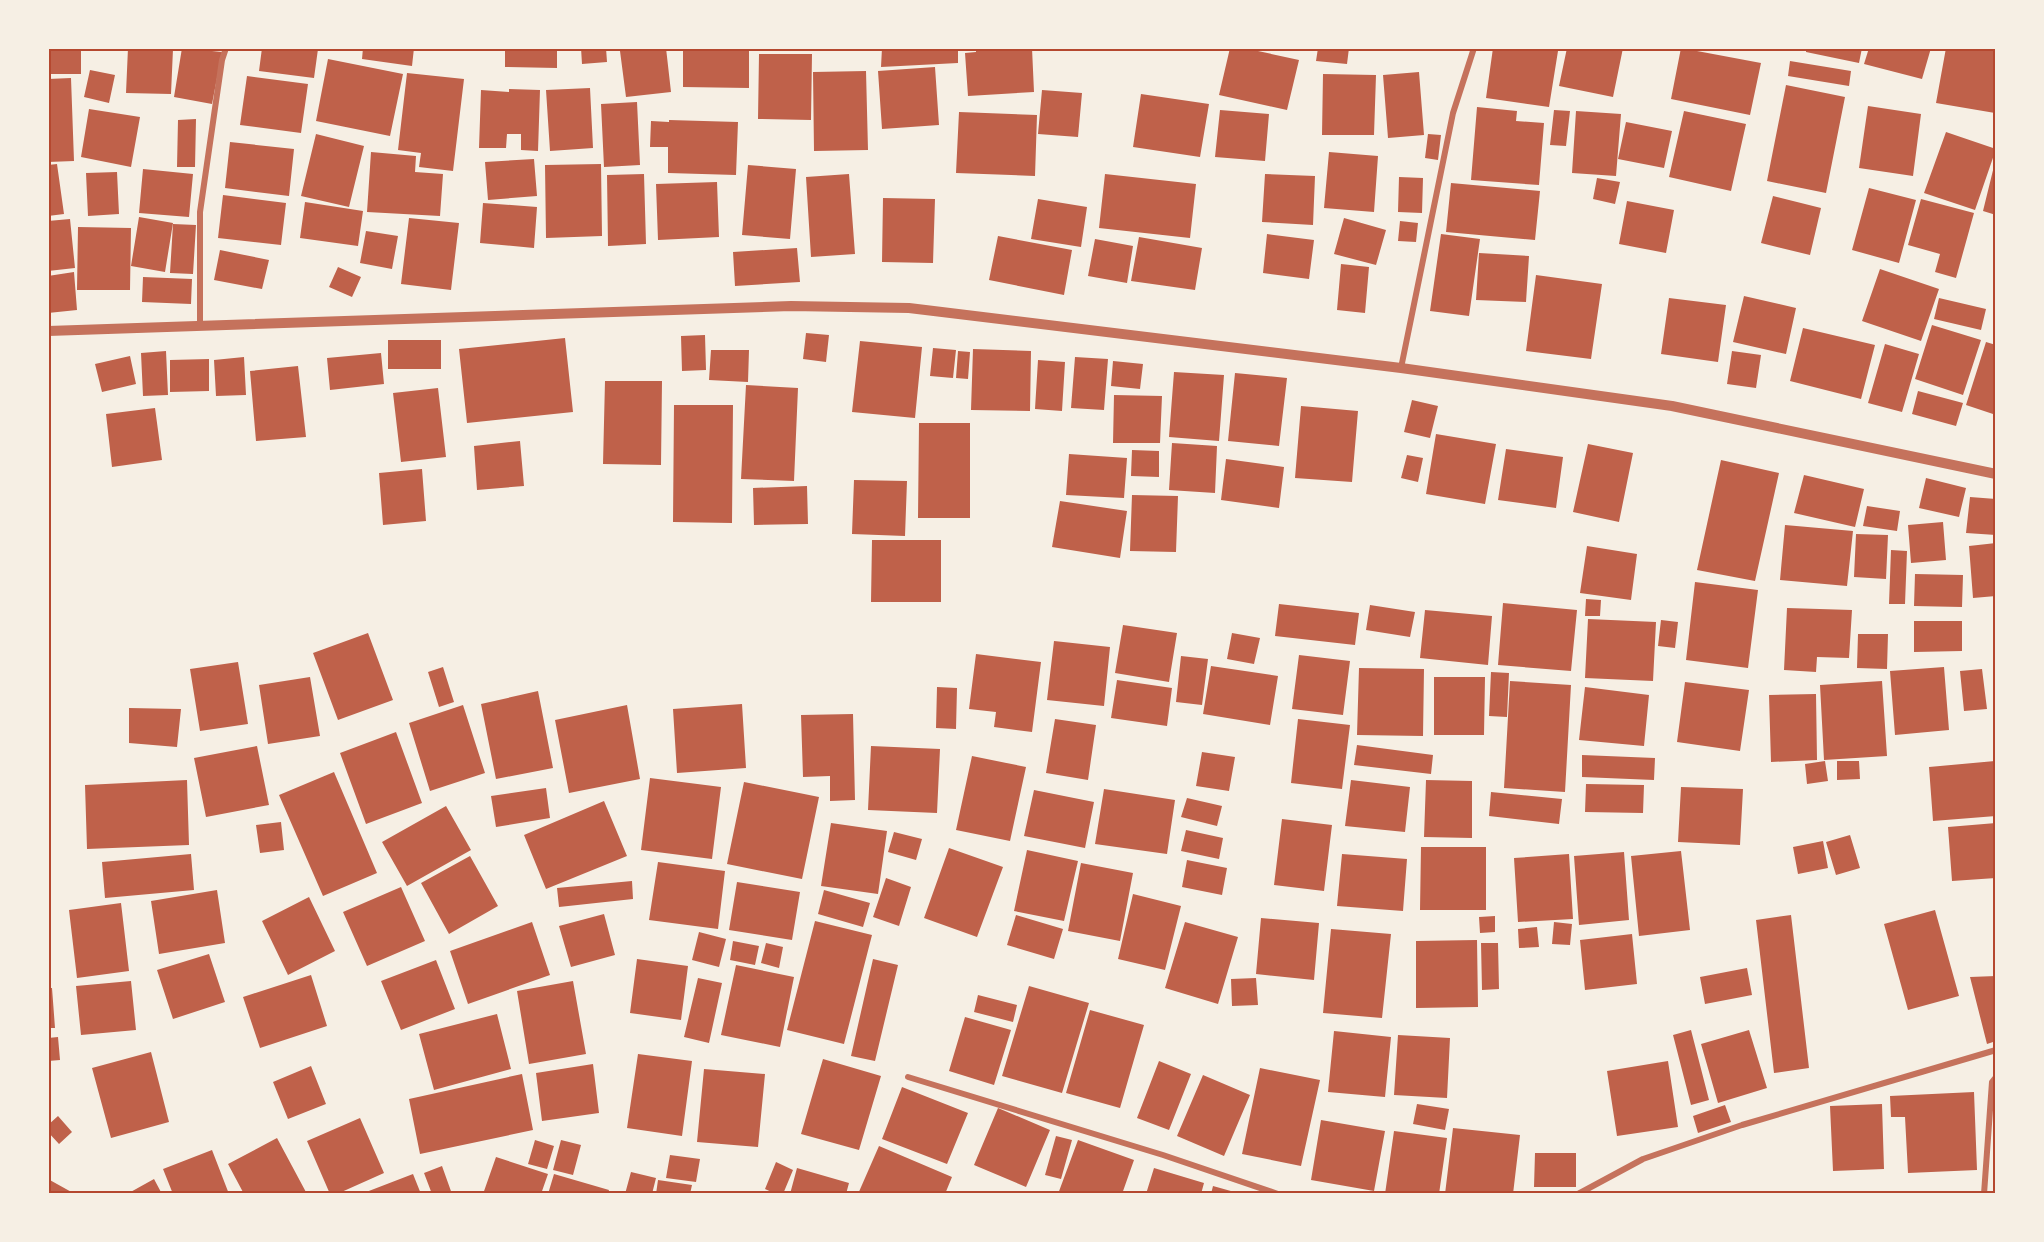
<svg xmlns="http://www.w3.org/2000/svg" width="2044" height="1242" font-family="'Alegreya Sans',sans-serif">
  <rect width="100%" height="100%" fill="#f6efe4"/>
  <path fill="#bf614a" d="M48,48H81V74H48Z
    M128,48L173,49L171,94L126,93Z
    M182,48L222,52L212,104L174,97Z
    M262,48L318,49L314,78L259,71Z
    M363,48H414L412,66L362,59Z
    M505,48H557V68L505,67Z
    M581,48H606L607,62L582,64Z
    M644,48H666L671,92L626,97L620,51Z
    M683,48H749V88L683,87Z
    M882,48H958V63L881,67Z
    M976,48H1032L1034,92L968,96L965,53L976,52Z
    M1230,48H1244L1299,60L1287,110L1219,95Z
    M1318,48H1349L1347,64L1316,61Z
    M1493,48H1538L1558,51L1549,107L1486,98Z
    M1567,48H1623L1613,97L1559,86Z
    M1681,48L1761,63L1750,115L1671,99Z
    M1806,48H1862L1859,63L1806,52Z
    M1869,48H1931L1922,79L1864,64Z
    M1946,48H1996L1995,113L1936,103Z
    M759,54H812L811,120L758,119Z
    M328,59L403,74L390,136L316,121Z
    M1790,61L1851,71L1849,86L1788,76Z
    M935,67L939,125L882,129L878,71Z
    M90,70L115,75L109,103L84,97Z
    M866,71L868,150L814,151L813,72Z
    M1419,72L1424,135L1388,138L1383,75Z
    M407,73L464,79L453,171L419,167L421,153L398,150Z
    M1323,74L1376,75L1374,135H1322Z
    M247,76L308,84L301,133L240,125Z
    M71,78L74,161L48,162V79Z
    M1786,85L1845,97L1826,193L1767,181Z
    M590,88L593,148L550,151L546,90Z
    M509,89L540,90L538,151L521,150V134H507L506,148H479L481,90L509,92Z
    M1042,90L1082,93L1078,137L1038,134Z
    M1141,94L1209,104L1200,157L1133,147Z
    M637,102L640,165L604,167L601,104Z
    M1868,106L1921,114L1913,176L1859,168Z
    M1477,107L1517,111L1516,121L1544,123L1539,185L1471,180Z
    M89,109L140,117L131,167L81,157Z
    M1220,110L1269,114L1265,161L1215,157Z
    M1554,110L1570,111L1566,146L1550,145Z
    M1576,111L1621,114L1616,176L1572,173Z
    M1684,111L1746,124L1731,191L1669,177Z
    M959,112L1037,115L1035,176L956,173Z
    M196,119L195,167H177L178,120Z
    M669,120L738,122L736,175L668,173V147H650L651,121L669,122Z
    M1626,122L1672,131L1664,168L1618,159Z
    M1946,132L1996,149L1975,210L1924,193Z
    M316,134L364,146L349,207L301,196Z
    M1428,134L1441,135L1438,160L1425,158Z
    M230,142L294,149L289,196L225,188Z
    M371,152L416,156L415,172L443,174L440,216L367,212Z
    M1329,152L1378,156L1374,212L1324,208Z
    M534,159L537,196L488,200L485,162Z
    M1995,162H1996V215L1983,211Z
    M57,164L64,214L48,216V165Z
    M601,164L602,236L546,238L545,165Z
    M748,165L796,169L790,239L742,235Z
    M143,169L193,174L189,217L139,213Z
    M117,172L119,214L88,216L86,173Z
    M644,174L646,244L608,246L607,175Z
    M849,174L855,254L811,257L806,177Z
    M1105,174L1196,184L1190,238L1099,228Z
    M1265,174L1315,176L1313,225L1262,222Z
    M1399,177L1423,178L1422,213L1398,212Z
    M1597,178L1620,182L1615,204L1593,199Z
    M717,182L719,237L658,240L656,184Z
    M1451,183L1540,191L1535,240L1446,232Z
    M1869,188L1916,200L1899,263L1852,250Z
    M223,195L286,203L281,245L218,238Z
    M1773,196L1821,208L1810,255L1761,243Z
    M883,198L935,199L933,263L882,262Z
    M1038,199L1087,207L1081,247L1031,239Z
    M1921,199L1974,213L1956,278L1935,272L1940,254L1908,245Z
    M1627,201L1674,210L1666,253L1619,244Z
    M305,202L363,211L358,246L300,238Z
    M483,203L537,207L534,248L480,243Z
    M139,217L173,223L165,272L131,266Z
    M409,218L459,223L451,290L401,284Z
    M1344,218L1386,230L1376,265L1334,254Z
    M70,219L75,268L48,271V221Z
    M1400,221L1418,223L1416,242L1398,241Z
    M173,224L196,225L193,274L170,273Z
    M78,227L131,228L130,290H77Z
    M366,231L398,236L392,269L360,263Z
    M1267,234L1314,240L1309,279L1263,273Z
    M1441,234L1480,239L1469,316L1430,311Z
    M998,236L1072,250L1064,295L989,280Z
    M1139,237L1202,248L1195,290L1131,281Z
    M1095,239L1133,246L1127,283L1088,276Z
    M797,248L800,282L735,286L733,252Z
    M220,250L269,260L262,289L214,280Z
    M1479,253L1529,256L1526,302L1476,300Z
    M1341,264L1369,267L1365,313L1337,310Z
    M338,267L361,277L352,297L329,287Z
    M1880,269L1939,289L1921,341L1862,321Z
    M74,272L77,310L48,313V276Z
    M1536,275L1602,284L1591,359L1526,351Z
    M143,277L192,279L191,304L142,302Z
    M1744,296L1796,308L1786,354L1733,342Z
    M1669,298L1726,305L1718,362L1661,354Z
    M1939,298L1986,309L1981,330L1934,319Z
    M1932,325L1981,340L1963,395L1915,379Z
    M1803,328L1875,345L1861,399L1790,381Z
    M806,333L829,335L826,362L803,359Z
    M705,335L706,370L682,371L681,336Z
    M565,338L573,412L467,423L459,349Z
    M388,340H441V369H388Z
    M860,341L922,347L915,418L852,412Z
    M1986,342L1996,345V415L1966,405Z
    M1885,344L1919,354L1902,412L1868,403Z
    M933,348L956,350L953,378L930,376Z
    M973,349L1031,351L1030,411L971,410Z
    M711,350H749L748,382L709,380Z
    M166,351L168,395L143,396L141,353Z
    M958,351L970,352L968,379L956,378Z
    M1732,351L1761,355L1756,388L1727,384Z
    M381,353L384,384L330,390L327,358Z
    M130,356L136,384L102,392L95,364Z
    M244,357L246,395L216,396L214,360Z
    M1075,357L1108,359L1104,410L1071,408Z
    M209,359V391L170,392V360Z
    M1038,360L1065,362L1062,411L1035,409Z
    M1113,361L1143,364L1140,389L1111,386Z
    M298,366L306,437L256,441L250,371Z
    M1174,372L1224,375L1219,441L1169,437Z
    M1235,373L1287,378L1279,446L1228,441Z
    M605,381H662L661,465L603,464Z
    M746,385L798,388L794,481L741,479Z
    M438,388L446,457L401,462L393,393Z
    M1918,391L1963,403L1956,426L1912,414Z
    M1114,395L1162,396L1160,443H1113Z
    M1412,400L1438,406L1430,438L1404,432Z
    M674,405H733L732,523L673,522Z
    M1301,406L1358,411L1352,482L1295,478Z
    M155,408L162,460L112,467L106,414Z
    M919,423H970V518H918Z
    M1436,434L1496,444L1485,504L1426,494Z
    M520,441L524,486L477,490L474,446Z
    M1172,443L1217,446L1215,493L1169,490Z
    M1588,444L1633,453L1619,522L1573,512Z
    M1506,449L1563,457L1556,508L1498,500Z
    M1132,450L1159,451V477L1131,476Z
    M1069,454L1127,458L1124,498L1066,495Z
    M1407,455L1423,458L1418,482L1401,478Z
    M1226,459L1284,467L1279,508L1221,500Z
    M1721,460L1779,473L1755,581L1697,570Z
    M422,469L426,521L383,525L379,473Z
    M1804,475L1864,489L1855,527L1794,513Z
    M1926,478L1966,488L1959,517L1919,508Z
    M854,480L907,481L905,536L852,534Z
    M807,486L808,524L754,525L753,488Z
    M1132,495L1178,496L1176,552L1130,551Z
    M1970,497L1996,499V535L1966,533Z
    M1060,501L1127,511L1120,558L1052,547Z
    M1867,506L1900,511L1897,531L1863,526Z
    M1943,522L1946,560L1911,563L1908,525Z
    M1785,525L1853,531L1847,586L1780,580Z
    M1856,534L1888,535L1886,579L1854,577Z
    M872,540H941V602H871Z
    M1996,543V596L1973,598L1969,546Z
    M1587,546L1637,554L1631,600L1580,593Z
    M1891,550L1907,551L1905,604H1889Z
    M1915,574L1963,575L1962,607L1914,606Z
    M1695,582L1758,590L1748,668L1686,660Z
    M1586,599L1601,600L1600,616H1585Z
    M1503,603L1577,610L1571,671L1498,665Z
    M1279,604L1359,613L1355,645L1275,636Z
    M1370,605L1415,612L1410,637L1366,630Z
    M1787,608L1852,610L1849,658L1817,657L1816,672L1784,670Z
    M1425,610L1492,616L1488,665L1420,658Z
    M1588,619L1656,622L1653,681L1585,678Z
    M1661,620L1678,622L1675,648L1658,646Z
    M1914,621H1962V651L1914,652Z
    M1123,625L1177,633L1169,682L1115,673Z
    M368,633L393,700L338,720L313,653Z
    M1232,633L1260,638L1254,664L1227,659Z
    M1858,634H1888L1887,669L1857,668Z
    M1054,641L1110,647L1104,706L1047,700Z
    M976,654L1041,662L1032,732L994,727L996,712L969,709Z
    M1299,655L1350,661L1343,715L1292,709Z
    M1181,656L1208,659L1202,705L1176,702Z
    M238,662L248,724L200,731L190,669Z
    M1211,666L1278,676L1270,725L1203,714Z
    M443,667L454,702L439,707L428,672Z
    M1944,667L1949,730L1895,735L1890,671Z
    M1359,668L1424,669L1423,736L1357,735Z
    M1982,669L1987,709L1964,711L1960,671Z
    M1491,672L1509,673L1507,717L1489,716Z
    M310,677L320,736L268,744L259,685Z
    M1434,677H1485L1484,735H1434Z
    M1117,680L1172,688L1167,726L1111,718Z
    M1510,681L1571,685L1565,792L1504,788Z
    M1882,681L1887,756L1824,760L1820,685Z
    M1685,682L1749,690L1740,751L1677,742Z
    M937,687L957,688L956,729L936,728Z
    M1585,687L1649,695L1644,746L1579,740Z
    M538,691L553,768L496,779L481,704Z
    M1816,694L1817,760L1771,762L1769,695Z
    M742,704L746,768L677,773L673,709Z
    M463,705L485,773L430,791L409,723Z
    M627,705L640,779L569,793L555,720Z
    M129,708L181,709L177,747L129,743Z
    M853,714L855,800L830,801V776L803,777L801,715Z
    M1055,719L1096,725L1088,780L1046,773Z
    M1298,719L1350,725L1342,789L1291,783Z
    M396,732L422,803L366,824L340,753Z
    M1357,745L1433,755L1431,774L1354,765Z
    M257,746L269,805L206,817L194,758Z
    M871,746L940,749L937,813L868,810Z
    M1202,752L1235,757L1229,791L1196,786Z
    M1582,755L1655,758L1654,780L1582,777Z
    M972,756L1026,767L1010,841L956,830Z
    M1825,761L1828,781L1807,784L1805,764Z
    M1837,761H1859L1860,779L1837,780Z
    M1995,761L1996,816L1933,821L1929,767Z
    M334,772L377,873L323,896L279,795Z
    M650,778L721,787L712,859L641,850Z
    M187,780L189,845L87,849L85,785Z
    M1351,780L1410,787L1405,832L1345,826Z
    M1426,780L1472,781V838L1424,837Z
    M744,782L819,797L802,879L727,864Z
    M1586,784L1644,785L1643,813L1585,812Z
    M1681,787L1743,789L1740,845L1678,842Z
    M546,788L550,818L496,827L491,796Z
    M1104,789L1175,800L1167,854L1095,844Z
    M1034,790L1094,802L1085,848L1024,836Z
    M1491,792L1562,799L1559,824L1489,816Z
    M1187,798L1222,806L1217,826L1181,817Z
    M604,801L627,856L546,889L524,835Z
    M446,806L471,850L407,886L382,842Z
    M1282,819L1332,825L1324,891L1274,885Z
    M281,822L284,850L260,853L256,825Z
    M831,823L887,831L878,894L821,886Z
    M1996,823V878L1952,881L1948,827Z
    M1186,830L1223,838L1219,859L1181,851Z
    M894,832L922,839L916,860L888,852Z
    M1850,835L1860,868L1836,875L1826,842Z
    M1823,841L1828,868L1798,874L1793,847Z
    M1421,847H1486V910H1420Z
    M949,848L1003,867L977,937L924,918Z
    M1027,850L1078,861L1064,921L1014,911Z
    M1681,851L1690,930L1639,936L1631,856Z
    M1624,852L1629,920L1579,925L1574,856Z
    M191,854L194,890L105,898L102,862Z
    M1342,854L1407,859L1403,911L1337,906Z
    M1569,854L1573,919L1518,922L1514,858Z
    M470,856L498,906L449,934L421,883Z
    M1187,860L1227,868L1222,895L1182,887Z
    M658,862L725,871L718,929L649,920Z
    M1081,863L1133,873L1120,941L1068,931Z
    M886,878L911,887L899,926L873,917Z
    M632,881L633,899L559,907L557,888Z
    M737,882L800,892L792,940L729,930Z
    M401,887L425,941L367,966L343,912Z
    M217,890L225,943L159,954L151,901Z
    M824,890L870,903L863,927L818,914Z
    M1133,894L1181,906L1165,970L1118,959Z
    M309,897L335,951L288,975L262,921Z
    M121,903L129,971L77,978L69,910Z
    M1935,910L1959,996L1908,1010L1884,924Z
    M604,914L615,955L571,967L559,926Z
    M1016,915L1063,929L1054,959L1007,945Z
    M1791,915L1809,1068L1774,1073L1756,920Z
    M1495,916V932L1480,933L1479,917Z
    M1261,918L1319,923L1314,980L1256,974Z
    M815,921L872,935L844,1044L787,1030Z
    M532,922L550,975L468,1004L450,951Z
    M1185,922L1238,937L1218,1004L1165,988Z
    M1554,922L1572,924L1570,945L1552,944Z
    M1537,927L1539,947L1519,948L1518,929Z
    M1331,929L1391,934L1382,1018L1323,1013Z
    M699,932L726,939L719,967L692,960Z
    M1632,934L1637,984L1585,990L1580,940Z
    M1477,940L1478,1007L1416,1008V941Z
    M733,941L759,946L755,965L730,960Z
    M766,943L783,947L779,968L761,963Z
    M1481,943H1498L1499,989L1482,990Z
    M209,954L225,1002L173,1019L157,970Z
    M637,959L688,966L681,1020L630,1013Z
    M873,959L898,965L875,1061L851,1056Z
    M436,960L455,1009L401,1030L381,981Z
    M736,965L794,977L780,1047L721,1035Z
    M1747,968L1752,995L1705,1004L1700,977Z
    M311,975L327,1026L260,1048L243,997Z
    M1996,976V1041L1987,1044L1970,977Z
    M698,978L722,983L709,1043L684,1037Z
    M1256,978L1258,1005L1232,1006L1231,979Z
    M131,981L136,1030L81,1035L76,986Z
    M573,981L586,1054L529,1064L517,991Z
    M1029,986L1089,1003L1062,1093L1002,1076Z
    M48,988H52L55,1028H48Z
    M978,995L1017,1005L1013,1022L974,1012Z
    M1090,1010L1144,1025L1120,1108L1066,1093Z
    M497,1014L511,1069L434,1090L419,1034Z
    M965,1017L1011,1030L994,1085L949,1071Z
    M1691,1030L1709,1100L1691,1105L1673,1035Z
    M1749,1030L1767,1088L1718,1103L1701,1044Z
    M1334,1031L1391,1037L1385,1097L1328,1092Z
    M1398,1035L1450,1038L1447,1098L1394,1095Z
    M58,1037L60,1060L48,1061V1038Z
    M151,1052L169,1122L111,1138L92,1068Z
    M638,1054L692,1061L682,1136L627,1128Z
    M823,1059L881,1076L859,1150L801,1134Z
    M1159,1061L1191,1074L1169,1130L1137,1118Z
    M1668,1061L1678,1127L1617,1136L1607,1071Z
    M593,1064L599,1113L542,1121L536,1073Z
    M311,1066L326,1104L288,1119L273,1082Z
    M1260,1068L1320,1080L1301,1166L1242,1154Z
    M704,1069L765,1074L758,1147L697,1142Z
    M522,1074L533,1130L420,1154L409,1099Z
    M1203,1075L1250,1095L1224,1156L1177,1136Z
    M902,1087L968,1113L947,1164L882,1139Z
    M1974,1092L1977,1170L1908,1173L1905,1117H1891L1890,1096Z
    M1417,1104L1449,1109L1445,1130L1413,1124Z
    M1882,1104L1884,1169L1833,1171L1830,1106Z
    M1725,1105L1731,1122L1698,1133L1693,1116Z
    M998,1108L1050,1130L1026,1187L974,1165Z
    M58,1116L72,1132L59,1144L48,1132V1125Z
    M360,1118L384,1173L337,1194H330L307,1141Z
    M1321,1120L1385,1131L1374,1191L1311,1180Z
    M1453,1128L1520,1135L1513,1194H1445Z
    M1394,1131L1447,1138L1439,1194H1385Z
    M1056,1136L1072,1140L1061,1179L1045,1175Z
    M277,1138L307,1194H244L228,1164Z
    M535,1140L554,1146L547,1169L528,1164Z
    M561,1140L581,1145L573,1175L553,1170Z
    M1078,1140L1134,1160L1122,1194H1058Z
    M879,1146L952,1177L945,1194H858Z
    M212,1150L229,1194H173L163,1169Z
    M1535,1153H1576V1187H1534Z
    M670,1155L700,1159L696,1182L666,1178Z
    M496,1157L548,1174L541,1194H483Z
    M776,1162L793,1170L783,1194H776L765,1189Z
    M442,1166L452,1194H432L424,1173Z
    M797,1168L849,1183L846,1194H790Z
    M1154,1168L1204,1183L1201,1194H1146Z
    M631,1172L656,1178L652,1194H625Z
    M413,1174L421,1194H361Z
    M554,1174L609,1190L608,1194H548Z
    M48,1179L75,1194H48Z
    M154,1179L162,1194H127Z
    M658,1180L692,1185L690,1194H656Z
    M1213,1186L1238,1193V1194H1211Z"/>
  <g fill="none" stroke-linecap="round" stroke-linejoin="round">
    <path stroke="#c5725c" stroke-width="6" d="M200,327V212L222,60L226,48
      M1401,368L1453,113L1474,48
      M908,1077L1163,1155L1278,1194
      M1578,1194L1643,1159L1742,1125L1996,1050
      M1984,1194L1992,1082L1996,1077"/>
    <path stroke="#c5725c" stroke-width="10" d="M48,331L791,306L909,308L1401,368L1672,406L1996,474"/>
  </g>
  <rect width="2044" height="1242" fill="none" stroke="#f6efe4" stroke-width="99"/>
  <rect x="50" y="50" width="1944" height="1142" fill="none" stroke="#b5482f" stroke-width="2"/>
</svg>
